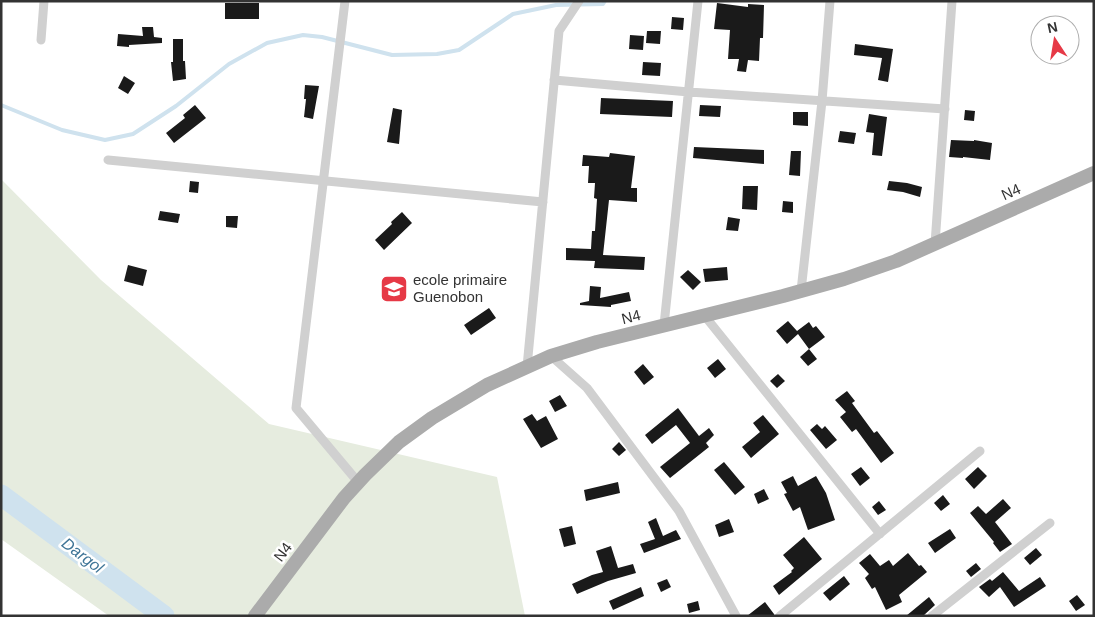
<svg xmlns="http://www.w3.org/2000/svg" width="1095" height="617" font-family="Arial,sans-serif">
  <rect width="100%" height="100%" fill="#fff"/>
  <path fill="#e6ecdf" d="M1,179L101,280L269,424L497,477L525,616H109L1,539Z"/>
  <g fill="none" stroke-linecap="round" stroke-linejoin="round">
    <path stroke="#cfe2ee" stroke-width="4" d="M1,105L62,130L105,140L133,134L176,106L229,64L267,43L303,35L322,37L392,55L437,54L459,50L513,14L556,5L603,4L605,1"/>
    <path stroke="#cfe2ee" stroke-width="21" d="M1,495L164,616"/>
  </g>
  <path fill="#1a1a1a" d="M225,3H259V19H225Z
    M717,3L748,7V4L764,5L763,38H760L759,61L748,60L746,72L737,71L739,59H728L730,30L714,29Z
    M672,17L684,18L683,30L671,29Z
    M142,27H153L154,37L162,38V43L129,45V47L117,46L118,34L143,36Z
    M647,31H661L660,44L646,43Z
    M630,35L644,36L643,50L629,49Z
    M173,39H183V61H185L186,79L173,81L171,62H173Z
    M855,44L893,49L888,82L878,80L882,58L854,55Z
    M643,62L661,63L660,76L642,75Z
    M124,76L135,83L128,94L118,88Z
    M305,85L319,86L313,119L304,117L306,99H304Z
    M601,98L673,101L672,117L600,114Z
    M195,105L206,118L174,143L166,133L185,118L183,115Z
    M700,105L721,106L720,117L699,116Z
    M393,108L402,110L399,144L387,142Z
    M965,110L975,111L974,121L964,120Z
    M793,112H808V126L793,125Z
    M869,114L887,117L882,156L872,155L874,133L866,132Z
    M840,131L856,133L854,144L838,142Z
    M951,140L974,141V140L992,143L990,160L963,157V158L949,157Z
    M694,147L764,150V164L693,158Z
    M791,151H801L800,176L789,175Z
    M610,153L635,156L631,188H637V202L609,200L603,255L645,257L644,270L594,268L595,261L566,260V248L591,249L592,231H595L597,199L594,198L595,183H588L589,166H582L583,155L609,157Z
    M190,181L199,182L198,193L189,192Z
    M889,181L907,183L922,187L920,197L903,192L887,190Z
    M743,186H758L757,210L742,209Z
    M783,201L793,202V213L782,212Z
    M160,211L180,214L178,223L158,220Z
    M402,212L412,223L384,250L375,240L392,224L391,222Z
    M226,216H238L237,228L226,227Z
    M728,217L740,219L738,231L726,230Z
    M128,265L147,270L143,286L124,281Z
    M727,267L728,280L705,282L703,269Z
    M688,270L701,282L693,290L680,277Z
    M590,286L601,287L600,298L629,292L631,301L611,305V307L580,305V303L589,301Z
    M489,308L496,318L471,335L464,325Z
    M788,321L797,331L809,322L813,328L816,326L825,337L809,349L798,334L787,344L776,331Z
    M809,349L817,359L808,366L800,357Z
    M718,359L726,369L715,378L707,368Z
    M643,364L654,377L644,385L634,372Z
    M778,374L785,381L777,388L770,381Z
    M847,391L855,401L852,403L874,433L877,431L894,453L881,463L856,429L852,432L840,417L846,412L835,400Z
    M560,395L567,406L555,412L549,401Z
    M678,408L699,436L709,428L714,435L706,443L709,447L670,478L660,467L690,443L676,425L652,444L645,435Z
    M532,414L537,421L546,416L558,439L541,448L523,419Z
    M763,415L779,434L751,458L742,447L760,432L753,423Z
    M817,424L822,429L825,426L837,440L826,449L810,430Z
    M619,442L626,450L619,456L612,449Z
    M724,462L745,487L735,495L714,470Z
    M861,467L870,478L860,486L851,474Z
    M978,467L987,476L974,489L965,479Z
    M793,476L798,486L816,476L826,493L835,520L808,530L800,507L793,511L784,494L787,493L781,482Z
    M618,482L620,493L586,501L584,490Z
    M764,489L769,499L758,504L754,494Z
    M943,495L950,504L941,511L934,503Z
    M1003,499L1011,508L995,522L1012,544L1000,552L993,543L994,542L970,513L978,506L986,514Z
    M879,501L886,510L878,515L872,507Z
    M656,518L663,536L676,530L681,539L644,553L640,544L655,539L648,522Z
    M729,519L734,532L719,537L715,525Z
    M572,526L576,544L564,547L559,529Z
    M950,529L956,538L935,553L928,543Z
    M804,537L822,559L779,595L773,586L792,572L791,571L794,568L783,555Z
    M611,546L618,568L633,564L636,573L608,581L577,594L572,584L592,575L603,572L596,551Z
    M1036,548L1042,555L1030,565L1024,558Z
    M908,553L919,566L921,565L927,572L899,595L902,602L886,610L875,587L872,589L865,578L869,574L859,563L870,554L880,566L889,560L893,566Z
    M976,563L981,569L971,577L966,571Z
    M1003,572L1019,591L1040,577L1046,586L1014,607L1000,587L989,597L979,587L990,579L992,581Z
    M844,576L850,584L830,601L823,593Z
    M667,579L671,587L661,592L657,583Z
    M641,587L644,596L613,610L609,601Z
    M1077,595L1085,605L1076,611L1069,601Z
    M929,597L935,605L923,616H906Z
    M698,601L700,610L689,613L687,604Z
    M765,602L774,614V616H747Z"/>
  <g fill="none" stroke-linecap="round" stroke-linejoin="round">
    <path stroke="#d0d0d0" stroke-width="9" d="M345,1L296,408L358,482
      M41,40L44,1
      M554,80L689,92L945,109
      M108,160L543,202
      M935,244L952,1
      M801,291L822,101L830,1
      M704,315L880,534
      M664,325L698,1
      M551,356L587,388L679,511L736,616
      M527,367L559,31L579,1
      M780,616L980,451
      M932,616L1050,523"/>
    <path stroke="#ababab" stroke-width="14" d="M255,616L344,498L365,475L399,442L432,418L487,385L551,356L597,342L783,296L844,279L896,261L1094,173"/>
  </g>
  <defs>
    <g id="school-square" transform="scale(1.4375)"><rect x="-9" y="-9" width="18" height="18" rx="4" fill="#e63946" stroke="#fff"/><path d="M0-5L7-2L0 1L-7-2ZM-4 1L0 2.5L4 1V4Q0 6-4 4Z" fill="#fff"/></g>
  </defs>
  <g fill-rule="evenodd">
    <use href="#school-square" x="394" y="289"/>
  </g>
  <g text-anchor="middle" stroke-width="5" stroke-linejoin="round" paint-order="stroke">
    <g font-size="15" fill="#333" stroke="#fff">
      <text transform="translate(1011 192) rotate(-24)" y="5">N4</text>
      <text transform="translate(631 317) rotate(-14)" y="5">N4</text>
      <text transform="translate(283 552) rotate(-53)" y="5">N4</text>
    </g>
    <g font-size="15" fill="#333" stroke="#fff" text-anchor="start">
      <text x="413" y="285">ecole primaire<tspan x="413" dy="17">Guenobon</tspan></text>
    </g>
    <g font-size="16" font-style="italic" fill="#3f7597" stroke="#fff">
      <text transform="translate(83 555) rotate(37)" y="6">Dargol</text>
    </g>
  </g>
  <rect width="1095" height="617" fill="none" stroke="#333333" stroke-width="5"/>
  <g transform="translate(1055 40) rotate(348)"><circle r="24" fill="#ffffff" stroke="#adadad"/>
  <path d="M0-4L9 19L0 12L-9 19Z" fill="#e63946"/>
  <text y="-8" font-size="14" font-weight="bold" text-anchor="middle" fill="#333333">N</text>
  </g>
</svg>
